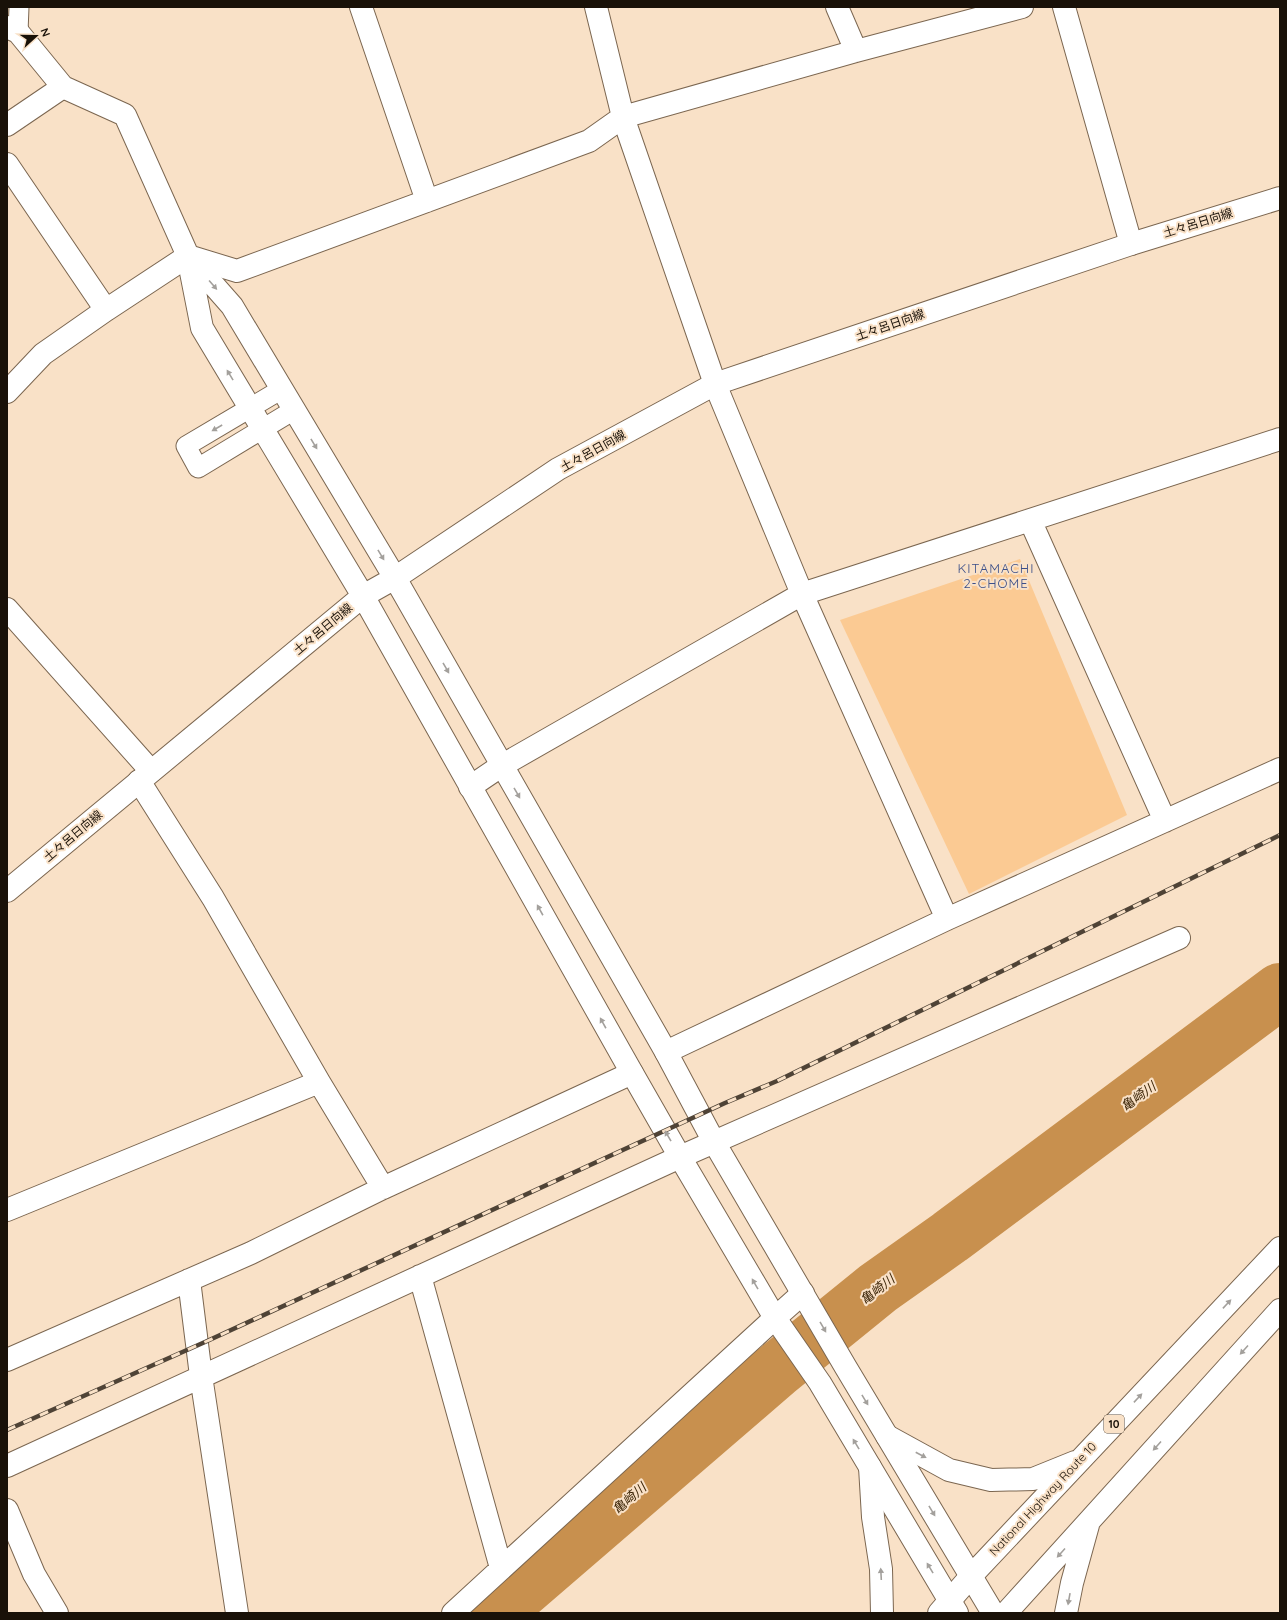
<svg xmlns="http://www.w3.org/2000/svg" width="1287" height="1620" font-family="Quicksand,'Noto Sans JP',sans-serif">
  <rect width="100%" height="100%" fill="#f9e1c7"/>
  <path fill="#fbca93" d="M1020,559L1127,815L969,894L840,620Z"/>
  <g fill="none" stroke-linecap="round" stroke-linejoin="round">
    <path stroke="#c8904e" stroke-width="56" d="M495,1613L777,1370L878,1288L950,1237L1280,991"/>
    <g stroke="#7b6650" stroke-width="21">
      <path id="lane" d="M18,32L19,7
        M282,389L186,446L198,468L294,410"/>
    </g>
    <g stroke="#7b6650" stroke-width="24">
      <path id="street" d="M361,7L427,201
        M596,7L623,117L715,384L802,594L947,919
        M837,7L856,51
        M1064,7L1131,244
        M7,27L18,32L63,87L125,115L188,256L237,271L589,141L623,117L856,51L1022,7
        M7,125L63,87
        M7,164L106,310
        M7,392L43,354L106,310L188,256
        M1030,520L1165,821
        M7,609L151,771
        M139,781L213,898L319,1082L383,1188
        M470,787L501,766L802,594L1280,439
        M666,1052L947,919L1280,769
        M7,1210L319,1082
        M420,1276L501,1568
        M189,1280L201,1376L237,1613
        M7,1360L251,1253L383,1188L632,1073
        M7,1466L680,1157L1179,938
        M7,1510L34,1574L57,1613
        M453,1613L775,1318L803,1293"/>
    </g>
    <g stroke="#7b6650" stroke-width="24">
      <path id="secondary" d="M188,256L232,306L395,578L666,1052L714,1142L845,1366L993,1613
        M188,257L202,328L363,596L632,1073L680,1157L775,1318L820,1383L957,1613
        M7,891L363,596L395,578L558,469L715,384L1131,244L1280,198"/>
    </g>
    <g stroke="#7b6650" stroke-width="24">
      <path id="highway" d="M887,1436L949,1470L991,1480L1033,1479L1075,1462
        M870,1467L873,1517L881,1569L882,1613
        M939,1613L971,1576L1280,1248
        M1006,1613L1280,1310
        M1066,1613L1072,1583L1088,1525"/>
    </g>
    <use href="#lane" stroke="#fff" stroke-width="19"/>
    <use href="#street" stroke="#fff" stroke-width="22"/>
    <use href="#secondary" stroke="#fff" stroke-width="22"/>
    <use href="#highway" stroke="#fff" stroke-width="22"/>
    <g stroke="#4f4336" stroke-width="4.5">
      <path id="rail" d="M7,1430L205,1342L725,1103L777,1081L1280,835"/>
    </g>
    <use href="#rail" stroke="#f9e1c7" stroke-width="3" stroke-dasharray="9" stroke-linecap="butt"/>
  </g>
  <defs><path id="oneway-solid" d="M-6-.8H1V-3.2L6.5 0L1 3.2V.8H-6Z"/></defs>
  <g fill="#a3a09c">
    <use href="#oneway-solid" transform="translate(213 285) rotate(49)"/>
    <use href="#oneway-solid" transform="translate(230 375) rotate(-121)"/>
    <use href="#oneway-solid" transform="translate(217 428) rotate(150)"/>
    <use href="#oneway-solid" transform="translate(314 444) rotate(59)"/>
    <use href="#oneway-solid" transform="translate(381 555) rotate(59)"/>
    <use href="#oneway-solid" transform="translate(446 668) rotate(60)"/>
    <use href="#oneway-solid" transform="translate(517 793) rotate(60)"/>
    <use href="#oneway-solid" transform="translate(540 910) rotate(-119)"/>
    <use href="#oneway-solid" transform="translate(603 1023) rotate(-119)"/>
    <use href="#oneway-solid" transform="translate(668 1136) rotate(-120)"/>
    <use href="#oneway-solid" transform="translate(755 1284) rotate(-120)"/>
    <use href="#oneway-solid" transform="translate(1227 1304) rotate(-47)"/>
    <use href="#oneway-solid" transform="translate(823 1327) rotate(60)"/>
    <use href="#oneway-solid" transform="translate(1244 1350) rotate(132)"/>
    <use href="#oneway-solid" transform="translate(1138 1398) rotate(-47)"/>
    <use href="#oneway-solid" transform="translate(865 1400) rotate(59)"/>
    <use href="#oneway-solid" transform="translate(856 1444) rotate(-121)"/>
    <use href="#oneway-solid" transform="translate(1157 1446) rotate(132)"/>
    <use href="#oneway-solid" transform="translate(921 1455) rotate(28)"/>
    <use href="#oneway-solid" transform="translate(932 1511) rotate(59)"/>
    <use href="#oneway-solid" transform="translate(1061 1553) rotate(132)"/>
    <use href="#oneway-solid" transform="translate(930 1568) rotate(-121)"/>
    <use href="#oneway-solid" transform="translate(881 1574) rotate(-93)"/>
    <use href="#oneway-solid" transform="translate(1069 1599) rotate(100)"/>
  </g>
  <g text-anchor="middle" stroke-width="4" stroke-linejoin="round" paint-order="stroke">
    <rect fill="#f9e1c7" stroke="#5c4f41" stroke-width="1" x="1104" y="1415" width="20" height="18" rx="3"/>
    <g font-size="11" font-weight="bold" fill="#191108">
      <text x="1114" y="1428">10</text>
    </g>
    <g font-size="12" fill="#191108" stroke="#f9e1c7">
      <text transform="translate(1198 223) rotate(-17)" y="4">土々呂日向線</text>
      <text transform="translate(890 325) rotate(-19)" y="4">土々呂日向線</text>
      <text transform="translate(593 451) rotate(-29)" y="4">土々呂日向線</text>
      <text transform="translate(323 629) rotate(-40)" y="4">土々呂日向線</text>
      <text transform="translate(73 836) rotate(-40)" y="4">土々呂日向線</text>
      <text transform="translate(1043 1499) rotate(-47)" y="4">National Highway Route 10</text>
    </g>
    <g font-size="13" letter-spacing="1" fill="#3b4f89" stroke="#f9e1c7">
      <text x="996" y="573">KITAMACHI<tspan x="996" dy="15">2-CHOME</tspan></text>
    </g>
    <g font-size="13" font-style="italic" fill="#3c2507" stroke="#f9e1c7">
      <text transform="translate(1138 1096) rotate(-36)" y="5">亀崎川</text>
      <text transform="translate(877 1289) rotate(-38)" y="5">亀崎川</text>
      <text transform="translate(629 1498) rotate(-41)" y="5">亀崎川</text>
    </g>
  </g>
  <rect width="1287" height="1620" fill="none" stroke="#191108" stroke-width="16"/>
  <g transform="translate(36 36) rotate(69)" stroke="#f9e1c7" stroke-width="3" paint-order="stroke">
  <path d="M0-3L7 15L0 10L-7 15Z" fill="#191108"/>
  <text y="-6" font-size="11" font-weight="bold" text-anchor="middle" fill="#191108">N</text>
  </g>
</svg>
